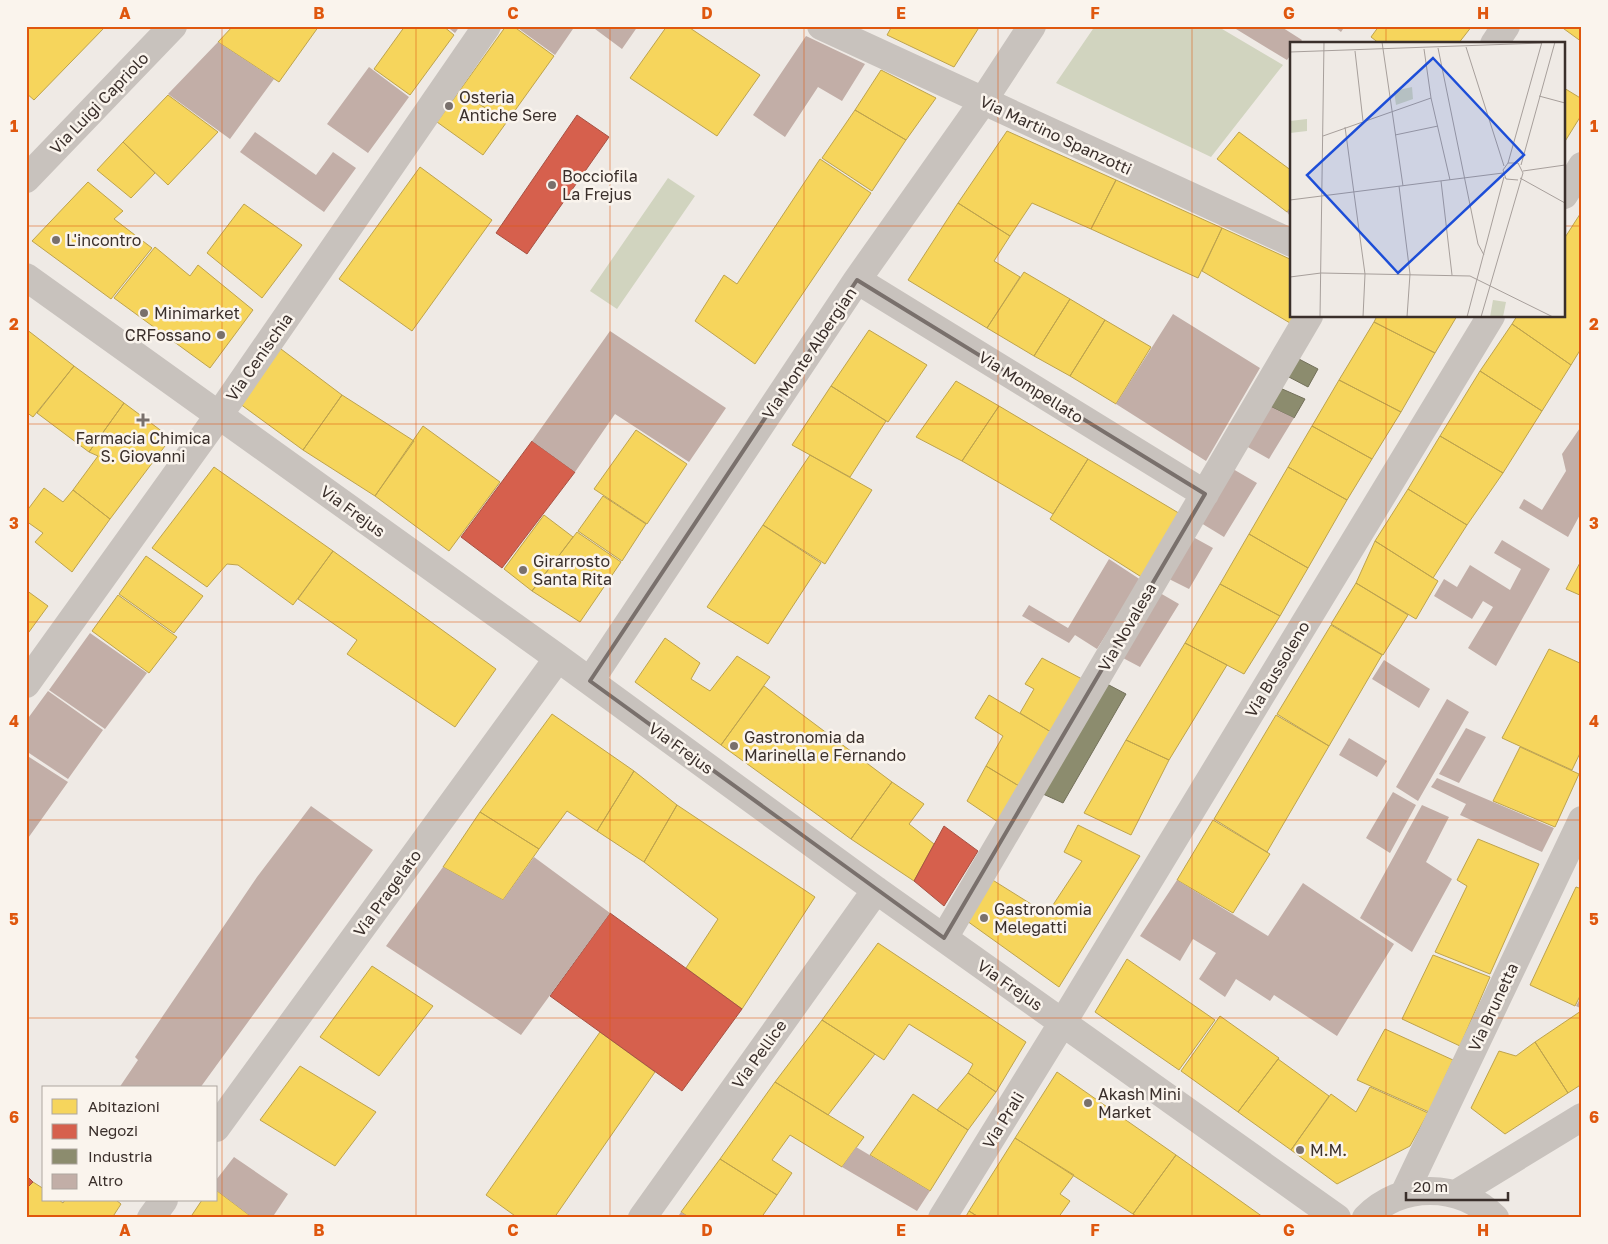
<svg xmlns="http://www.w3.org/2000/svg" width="1608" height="1244" font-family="'Golos Text',sans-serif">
  <rect width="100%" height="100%" fill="#efeae5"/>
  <path fill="#d1d4bf" d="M1095,26H1217L1283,65L1211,157L1056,83Z
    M668,178L695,196L617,309L590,291Z"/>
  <path fill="#f6d55c" stroke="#bea34d" d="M26,26H102L104,28L34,100L26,93Z
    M233,26H319L279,82L218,42Z
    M405,26H443L454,35L410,95L374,69Z
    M506,26H513L554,56L506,123L460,90Z
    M667,26H687L760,75L717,136L630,78Z
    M892,26H980L954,67L887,35Z
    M1379,26H1472L1458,44H1380L1371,37Z
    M1560,26H1582V42Z
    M881,70L936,98L906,140L855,110Z
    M1564,88L1582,99V114L1564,143Z
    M460,90L506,123L483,155L437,122Z
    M168,95L218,132L168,185L123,142Z
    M855,110L906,140L872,191L822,158Z
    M1007,131L1116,180L1091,229L1032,203L1010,236L958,203Z
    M1239,132L1292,171V206L1287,212L1217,159Z
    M123,142L155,173L131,198L97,170Z
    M820,159L871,193L755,364L695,321L724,275L737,284Z
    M420,167L492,220L412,331L339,279Z
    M1116,180L1222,228L1198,278L1091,229Z
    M88,182L123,211L114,219L152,248L111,299L32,241Z
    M958,203L1010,236L994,261L1020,277L987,328L908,280Z
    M244,204L302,245L262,298L207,253Z
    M1582,211V347L1571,365L1512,324L1517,316H1564V239Z
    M1222,228L1292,260V316H1294L1290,323L1202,271Z
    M155,247L190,276L198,265L253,310L210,368L114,298Z
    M1024,272L1070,299L1034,356L987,328Z
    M1070,299L1105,320L1070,376L1034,356Z
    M1377,316H1457L1435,353L1374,322Z
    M1105,320L1151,347L1116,404L1070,376Z
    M1374,322L1435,353L1401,412L1339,380Z
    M1512,324L1571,365L1542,411L1480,371Z
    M26,329L74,366L33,417L26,412Z
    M869,330L927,365L888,422L831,386Z
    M277,346L342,395L303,450L236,401Z
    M74,366L124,403L89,452L37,413Z
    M1480,371L1542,411L1503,473L1440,436Z
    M1339,380L1401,412L1372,459L1312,426Z
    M956,381L999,406L962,461L916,437Z
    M831,386L886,421L850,477L792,445Z
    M342,395L414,441L375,496L303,450Z
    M124,403L171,438L110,519L73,490L98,456L89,452Z
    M999,406L1088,459L1053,514L962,461Z
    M423,426L500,482L449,551L375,496Z
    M1312,426L1372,459L1347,500L1288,467Z
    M636,430L687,464L647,524L594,489Z
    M1440,436L1503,473L1467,525L1408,489Z
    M810,455L872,490L825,564L763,525Z
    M1088,459L1182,515L1143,578L1050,519Z
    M214,467L333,551L293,605L238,565L227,564L207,587L152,548Z
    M1288,467L1347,500L1308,568L1249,534Z
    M44,488L63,502L73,490L110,519L72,572L35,542L43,533L26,521V512Z
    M1408,489L1467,525L1433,578L1375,541Z
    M603,496L646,524L622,561L578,531Z
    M544,515L573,537L532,591L504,569Z
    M763,525L821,563L768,644L707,607Z
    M577,532L621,562L580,622L532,591Z
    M1249,534L1308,568L1280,616L1220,584Z
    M1375,541L1438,581L1416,619L1356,583Z
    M333,551L496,669L455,727L347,654L357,640L298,599Z
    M146,556L203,596L174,633L119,594Z
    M1582,559V596L1566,589Z
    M1356,583L1408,615L1383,655L1331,624Z
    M1220,584L1280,616L1244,674L1185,643Z
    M26,590L48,606L26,636Z
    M118,595L177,637L149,673L92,631Z
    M1331,625L1382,655L1329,746L1277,714Z
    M665,638L700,663L691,679L710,691L737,656L770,677L721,745L635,682Z
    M1185,643L1227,665L1169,760L1126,740Z
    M1549,649L1582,664V749L1572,770L1502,738Z
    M1042,658L1082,679L1051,732L1020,713L1034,689L1025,684Z
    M764,686L892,782L851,839L721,745Z
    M989,695L1051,732L1019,786L986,766L1003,736L975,718Z
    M552,714L634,771L597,831L567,811L539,849L480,812Z
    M1276,715L1329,746L1267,852L1214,819Z
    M1126,740L1169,760L1131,835L1084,813Z
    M1520,747L1579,774L1555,827L1493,801Z
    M986,766L1019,786L998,822L967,801Z
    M634,771L677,805L644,862L597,831Z
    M892,782L924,804L909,824L934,844L914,881L851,839Z
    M677,805L815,897L742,1009L686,968L718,919L644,862Z
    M480,812L539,849L503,900L443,867Z
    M1213,820L1270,854L1233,913L1177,880Z
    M1078,825L1140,856L1059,987L967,921L991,879L1047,914L1082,861L1064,852Z
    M1478,839L1539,864L1490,974L1435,952L1467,886L1457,880Z
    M1576,887L1582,889V921L1580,925L1582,926V992L1575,1006L1530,985Z
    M878,943L1026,1042L996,1092L968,1073L973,1064L909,1024L884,1060L822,1020Z
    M1433,955L1490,977L1460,1046L1402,1019Z
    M1127,959L1215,1020L1179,1070L1095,1012Z
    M372,966L433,1006L379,1076L320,1037Z
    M1581,1011L1582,1084L1568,1093L1535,1042Z
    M1220,1016L1279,1058L1238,1112L1181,1071Z
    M822,1020L875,1054L828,1115L775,1082Z
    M1385,1029L1453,1060L1429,1112L1357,1080Z
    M600,1032L655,1072L554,1218H518L486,1195Z
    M1535,1042L1568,1093L1505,1134L1471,1108L1499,1051L1516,1056Z
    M1278,1059L1329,1096L1291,1150L1238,1112Z
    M300,1066L376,1112L335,1166L260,1120Z
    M1057,1072L1176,1155L1133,1214L1015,1138Z
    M968,1073L996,1092L968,1130L937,1110Z
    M775,1082L864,1137L842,1167L790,1135L772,1160L792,1173L777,1195L720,1159Z
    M1370,1087L1428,1113L1410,1146L1337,1184L1291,1150L1331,1094L1356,1112Z
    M913,1094L968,1130L930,1191L870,1155Z
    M1015,1138L1074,1175L1060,1194L1070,1201L1058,1218H980L969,1211Z
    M1176,1155L1263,1217L1262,1218H1139L1133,1214Z
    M720,1159L777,1195L761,1218H690L681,1212Z
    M33,1182L44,1189V1200H59L63,1203L65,1200H116L121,1204L112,1218H26V1189Z
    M216,1190L253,1218H190L202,1200H216Z
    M969,1211L980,1218H965Z"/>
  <path fill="#d6604d" stroke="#a75143" d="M577,115L609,137L527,254L496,233Z
    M532,441L575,472L502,568L461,537Z
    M944,826L978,851L944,906L914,881Z
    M610,913L742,1009L682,1091L550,996Z
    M26,1175L33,1182L26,1189Z"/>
  <path fill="#8c8c6e" stroke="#73705a" d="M1297,358L1318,369L1308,387L1287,376Z
    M1280,388L1305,399L1294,418L1269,406Z
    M1107,684L1126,694L1063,803L1043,794Z"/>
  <path fill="#c2aea7" d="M446,26H460L455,33Z
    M515,26H575L555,55Z
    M591,26H638L622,49Z
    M1239,26H1280L1302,40L1299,44H1292V53L1287,60L1236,29Z
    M1333,26H1345L1341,32Z
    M806,36L865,64L842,101L818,87L785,137L753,115Z
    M218,42L274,79L230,139L168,94Z
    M369,67L409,97L368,153L327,124Z
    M255,132L316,175L333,152L356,168L324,212L240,152Z
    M1292,206V219L1287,212Z
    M1173,314L1260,368L1206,461L1116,404Z
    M610,331L726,408L689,462L615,414L575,472L532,441Z
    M1269,406L1294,418L1269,459L1246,446Z
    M1582,425V511L1568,537L1519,508L1524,499L1542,510L1566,471L1562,454Z
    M1233,469L1257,483L1224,537L1201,523Z
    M1193,537L1213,548L1189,589L1169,579Z
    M1502,540L1550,569L1496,666L1468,648L1493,607L1483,601L1472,619L1434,596L1444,579L1457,587L1470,565L1510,590L1521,569L1494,553Z
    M1109,559L1141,580L1097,649L1075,635L1069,643L1022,616L1029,605L1068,628Z
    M1160,593L1179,604L1140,667L1123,658Z
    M90,633L147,673L105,729L49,690Z
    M1384,660L1430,689L1419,708L1372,679Z
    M48,691L103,730L68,779L26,751V721Z
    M1447,699L1469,712L1418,801L1396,787Z
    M1466,728L1486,737L1459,783L1439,774Z
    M1349,738L1387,761L1377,777L1339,755Z
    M26,755L68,782L26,841Z
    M1437,778L1554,828L1542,852L1460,815L1466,804L1431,787Z
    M1393,792L1416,805L1390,853L1366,838Z
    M1422,805L1449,817L1426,862L1452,879L1412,952L1360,918Z
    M311,806L373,850L200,1088H119L138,1060L135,1057L257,877Z
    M534,857L610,913L521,1035L386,946L443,867L503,900Z
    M1177,880L1268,936L1303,883L1394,944L1337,1036L1274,995L1270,1001L1236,979L1225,997L1199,979L1216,953L1193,939L1180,961L1140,936Z
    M1582,995V1009L1576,1006Z
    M856,1147L930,1191L917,1211L842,1167Z
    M234,1157L288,1194L272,1218H253L216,1190V1180Z
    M681,1212L690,1218H677Z"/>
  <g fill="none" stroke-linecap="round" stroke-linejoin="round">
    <path stroke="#c8c2bd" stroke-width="28" d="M821,26L1292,243
      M1494,44L1506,26
      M26,179L173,26
      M1564,195L1582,166
      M26,277L558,658L876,890L1337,1218
      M857,280L1205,494
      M590,681L857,280L977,110L1032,26
      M26,684L219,415L487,26
      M944,938L1309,316
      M216,1128L558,658
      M1404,1194L1582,820
      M151,1218L164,1200
      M642,1218L876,890
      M942,1218L1063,1022L1491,316"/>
    <path stroke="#c8c2bd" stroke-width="28" d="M1456,1194L1582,1117
      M1366,1218C1401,1182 1459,1182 1495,1218"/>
  </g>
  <path fill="none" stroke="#79706c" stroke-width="4" stroke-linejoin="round" d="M857,280L1205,494L944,938L590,681Z"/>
  <path fill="none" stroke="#df570e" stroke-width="1" stroke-opacity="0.55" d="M222,26V1218M416,26V1218M610,26V1218M804,26V1218M998,26V1218M1192,26V1218M1386,26V44M26,226H1292M1564,226H1582M1386,316V1218M26,424H1582M26,622H1582M26,820H1582M26,1018H1582"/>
  <g fill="#79706c" stroke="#faf4ed" stroke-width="2">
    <circle cx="449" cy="106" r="5"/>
    <circle cx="552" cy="185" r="5"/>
    <circle cx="56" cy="240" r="5"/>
    <circle cx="144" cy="313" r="5"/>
    <circle cx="221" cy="335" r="5"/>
    <path d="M140.5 412.5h5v5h5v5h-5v5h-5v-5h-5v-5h5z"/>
    <circle cx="523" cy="570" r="5"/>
    <circle cx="734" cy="746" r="5"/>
    <circle cx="984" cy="918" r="5"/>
    <circle cx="1088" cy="1103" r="5"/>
    <circle cx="1300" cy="1150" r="5"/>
  </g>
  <g text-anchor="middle" stroke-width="5" stroke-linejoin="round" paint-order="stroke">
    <g font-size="16" fill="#3a2f2b" stroke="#faf4ed" text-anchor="start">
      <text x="459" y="103">Osteria<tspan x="459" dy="18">Antiche Sere</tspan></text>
      <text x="562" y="182">Bocciofila<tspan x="562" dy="18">La Frejus</tspan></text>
      <text x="66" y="246">L'incontro</text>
      <text x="154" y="319">Minimarket</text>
      <text x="211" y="341" text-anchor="end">CRFossano</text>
      <text x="143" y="444" text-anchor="middle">Farmacia Chimica<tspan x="143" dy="18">S. Giovanni</tspan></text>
      <text x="533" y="567">Girarrosto<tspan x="533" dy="18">Santa Rita</tspan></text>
      <text x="744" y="743">Gastronomia da<tspan x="744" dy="18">Marinella e Fernando</tspan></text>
      <text x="994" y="915">Gastronomia<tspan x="994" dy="18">Melegatti</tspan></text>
      <text x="1098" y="1100">Akash Mini<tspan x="1098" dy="18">Market</tspan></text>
      <text x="1310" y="1156">M.M.</text>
    </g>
    <g font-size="16" fill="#3a2f2b" stroke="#faf4ed">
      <text transform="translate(99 103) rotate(-46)" y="6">Via Luigi Capriolo</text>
      <text transform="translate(1056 135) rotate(25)" y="6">Via Martino Spanzotti</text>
      <text transform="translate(809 353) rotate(-56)" y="6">Via Monte Albergian</text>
      <text transform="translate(259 357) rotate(-55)" y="6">Via Cenischia</text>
      <text transform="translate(1031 387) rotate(32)" y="6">Via Mompellato</text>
      <text transform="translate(353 511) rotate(36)" y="6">Via Frejus</text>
      <text transform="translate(1127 627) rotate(-60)" y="6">Via Novalesa</text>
      <text transform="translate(1277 669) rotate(-59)" y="6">Via Bussoleno</text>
      <text transform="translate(681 748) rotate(36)" y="6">Via Frejus</text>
      <text transform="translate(387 893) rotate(-54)" y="6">Via Pragelato</text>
      <text transform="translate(1010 985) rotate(35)" y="6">Via Frejus</text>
      <text transform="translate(1493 1007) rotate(-65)" y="6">Via Brunetta</text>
      <text transform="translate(759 1054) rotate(-54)" y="6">Via Pellice</text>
      <text transform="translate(1003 1120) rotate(-58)" y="6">Via Prali</text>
    </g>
  </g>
  <g transform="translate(1290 42)">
    <rect width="275" height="275" fill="#efeae5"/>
    <path d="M122,45L123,57L106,63L104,49ZM17,77V89L0,91V79ZM203,258L216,260L213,275H200Z" fill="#d1d4bf"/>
    <path fill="none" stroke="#a79f9b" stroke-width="1" d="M92,0L113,144M176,5L214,124M148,6L188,202L194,213M134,7L141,56L160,138M65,9L73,79M0,10L252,1M249,54L275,61M55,85L75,232L73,275M105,93L148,84M33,94L141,56M231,123L265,0M233,129L275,123M230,136L275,161M228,138L216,137L213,128L218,121L252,0M151,139L162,233M109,144L120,232L117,275M0,158L213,131M0,235L31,231L180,234L263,275M30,275L34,0M177,275L214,135M191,275L233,131L228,121H218"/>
    <path fill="#1d4ed8" fill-opacity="0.15" stroke="#1d4ed8" stroke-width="2.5" d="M143,16L234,113L108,231L17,133Z"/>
    <rect width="275" height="275" fill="none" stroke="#3a2f2b" stroke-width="2.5"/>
  </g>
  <rect width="1608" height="1244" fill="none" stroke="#faf4ed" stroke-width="55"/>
  <rect x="42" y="1086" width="175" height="115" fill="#faf4ed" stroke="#ada59f"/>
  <rect x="52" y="1099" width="25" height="15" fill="#f6d55c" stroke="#ada59f"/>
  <text x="88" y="1112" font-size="15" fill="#3a2f2b">Abitazioni</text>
  <rect x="52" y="1124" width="25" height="15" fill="#d6604d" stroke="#ada59f"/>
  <text x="88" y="1136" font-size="15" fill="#3a2f2b">Negozi</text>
  <rect x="52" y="1149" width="25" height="15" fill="#8c8c6e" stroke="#ada59f"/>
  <text x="88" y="1162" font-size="15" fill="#3a2f2b">Industria</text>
  <rect x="52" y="1174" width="25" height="15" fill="#c2aea7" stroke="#ada59f"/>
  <text x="88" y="1186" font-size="15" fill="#3a2f2b">Altro</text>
  <path d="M1406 1192v8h102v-8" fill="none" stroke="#3a2f2b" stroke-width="2.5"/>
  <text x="1413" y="1192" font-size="15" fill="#3a2f2b" stroke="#faf4ed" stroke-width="4" paint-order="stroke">20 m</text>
  <rect x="28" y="28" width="1552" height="1188" fill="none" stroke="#df570e" stroke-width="2"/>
  <g font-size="16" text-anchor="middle" font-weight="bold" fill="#df570e">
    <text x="125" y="19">A</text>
    <text x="319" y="19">B</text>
    <text x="513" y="19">C</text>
    <text x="707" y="19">D</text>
    <text x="901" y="19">E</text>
    <text x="1095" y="19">F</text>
    <text x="1289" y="19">G</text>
    <text x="1483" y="19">H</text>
    <text x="14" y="132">1</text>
    <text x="1594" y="132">1</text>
    <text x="14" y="330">2</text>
    <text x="1594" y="330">2</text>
    <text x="14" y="529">3</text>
    <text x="1594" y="529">3</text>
    <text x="14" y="727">4</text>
    <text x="1594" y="727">4</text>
    <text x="14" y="925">5</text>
    <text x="1594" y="925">5</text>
    <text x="14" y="1123">6</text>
    <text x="1594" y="1123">6</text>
    <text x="125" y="1236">A</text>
    <text x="319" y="1236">B</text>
    <text x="513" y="1236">C</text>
    <text x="707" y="1236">D</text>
    <text x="901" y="1236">E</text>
    <text x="1095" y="1236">F</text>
    <text x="1289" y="1236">G</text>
    <text x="1483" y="1236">H</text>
  </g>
</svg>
